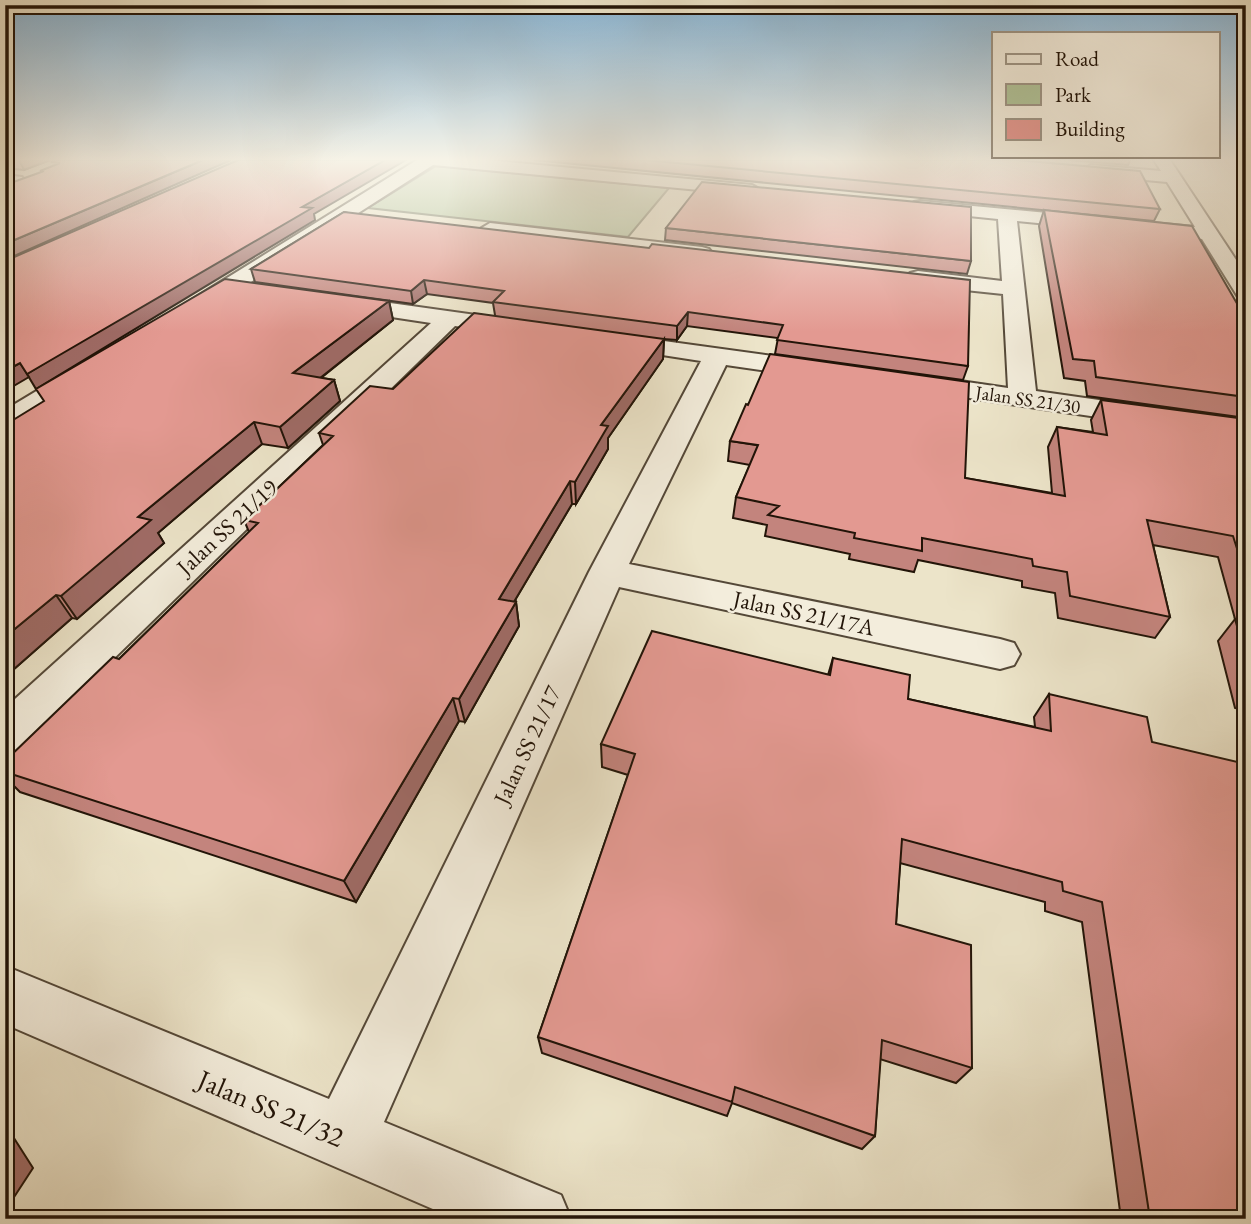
<svg xmlns="http://www.w3.org/2000/svg" width="1251" height="1224" font-family="'EB Garamond',serif">
  <rect width="100%" height="100%" fill="#ece4c9"/>
  <filter id="stains"><feTurbulence type="fractalNoise" baseFrequency=".00286" numOctaves="4"/><feColorMatrix values="0 0 0 0 .2 0 0 0 0 .09 0 0 0 0 .02 0 0 0 .5 -.17"/></filter>
  <radialGradient id="worn" r=".72"><stop offset=".6" stop-color="#630" stop-opacity="0"/><stop offset="1" stop-color="#630" stop-opacity=".3"/></radialGradient>
  <path fill="#b2c59b" stroke="#6a6c52" stroke-width="2" d="M436,166L669,188L628,237L368,208Z"/>
  <g fill="none" stroke-linecap="round" stroke-linejoin="round">
    <g stroke="#544838" stroke-width="4">
      <path id="street" d="M417,160H488L752,185L761,190L752,195L433,165L201,314H185L181,309L185,304Z
        M1154,160H1170L1246,275V299L1238,297L1202,239L1017,221L1036,391L1246,421V439L909,389L905,383L909,377L919,375L1008,388L1003,294L918,285L910,283L907,278L910,273L918,271L1002,281L998,219L920,211L911,206L914,202L920,201L1195,227L1167,182L1091,175L1083,170L1091,165L1161,171Z
        M5,175L22,177L24,181L16,186L5,185Z
        M490,223L702,247L709,249L712,253L709,257L702,259L483,233L480,229Z
        M340,296L519,321L528,323L531,328L528,333L519,335L455,326L21,749L5,754V708L431,323L332,308L328,303L332,298Z
        M613,334L817,362L826,364L830,370L826,376L817,378L726,365L629,564L1000,639L1014,643L1020,654L1014,665L1000,669L619,587L384,1122L561,1195L571,1219H456L5,1024V966L329,1099L589,572L701,361L604,346L601,341L604,336Z
        M87,364L96,366L100,372L96,378L15,428L5,431V410L78,366Z"/>
    </g>
    <use href="#street" fill="#f3eddc" fill-rule="evenodd"/>
  </g>
  <path fill="#c3847d" stroke="#221408" stroke-width="2" d="M5,160H50L24,170L5,168Z
    M534,160H1017L1160,209L1154,221Z
    M1069,160H1130L1128,165Z
    M1044,210L1246,319V418L1087,396L1085,381L1064,378L1039,226Z
    M344,212L968,366L963,380L775,354L778,338L687,326L677,340L664,339L663,359L608,438V449L576,504H572L514,602H516L519,626L465,722L459,721L356,902L20,792L5,777V761L119,659L249,532L244,520L323,445L319,433L393,389L495,315L493,303L427,294L413,304L255,282L251,269Z
    M666,228L971,261L967,274L665,240Z
    M389,301L393,320L321,378L334,380L340,401L288,448L262,444L158,533L164,543L77,619L72,618L5,677V425Z
    M1101,400L1246,419V711L1235,708L1218,641L1235,619L1218,557L1153,545L1170,617L1155,638L1058,618L1055,593L1022,587V581L918,560L914,572L849,559L850,554L765,536L767,525L733,518L736,497L750,465L728,461L730,441L965,478L1052,493L1048,447L1057,427L1093,432L1091,420Z
    M833,658L908,699L1035,727L1034,717L1049,694L1246,1219H1121L1082,922L1045,911V902L900,863L896,924L972,1068L956,1083L880,1059L875,1136L862,1149L732,1103L727,1116L542,1053L538,1037L628,775L602,767L601,744L828,675Z"/>
  <path fill="#9f6b66" stroke="#221408" stroke-width="2" d="M19,160H50L24,170Z
    M203,160H231L5,260V244Z
    M385,160H406L314,214L315,220L36,389L27,374L302,207Z
    M424,280L427,294L413,304L411,291Z
    M389,301L393,320L300,394L293,373Z
    M688,312L687,326L677,340V326Z
    M664,339L663,359L608,438V449L576,504L575,482L601,425Z
    M20,363L29,377L5,391V371Z
    M334,380L340,401L288,448L280,427Z
    M254,422L262,444L158,533L164,543L77,619L61,596L138,517Z
    M570,481L572,504L502,622L499,599Z
    M56,595L72,618L5,677V637Z
    M516,602L519,626L465,722L459,699Z
    M453,698L459,721L356,902L344,881Z
    M5,1124L33,1168L5,1211Z"/>
  <path fill="#e39991" stroke="#221408" stroke-width="2" d="M56,160H203L5,244V185L44,171H40L60,163L51,162Z
    M238,160H385L302,207L312,208L27,374L20,363L5,371V261Z
    M645,160H1017L1140,171L1160,209Z
    M702,182L971,207V261L666,228Z
    M1044,210L1192,226L1246,319V397L1096,377L1094,361L1073,359Z
    M344,212L649,248L652,244L970,280L968,366L777,340L783,325L688,312L677,326L493,302L504,291L424,280L411,291L251,269Z
    M225,279L389,301L293,373L334,380L280,427L254,422L138,517L151,520L61,596L56,595L5,637V425L44,401L36,389Z
    M474,313L664,339L601,425L608,426L575,482L570,481L499,599L516,602L459,699L453,698L344,881L5,772V761L113,657L119,659L258,523L244,520L333,436L319,433L370,386L393,389Z
    M770,354L969,382L965,478L1065,496L1057,427L1107,435L1101,400L1246,419V577L1233,536L1147,520L1170,617L1070,596L1067,572L1033,566L1032,559L922,538V551L854,538L855,533L768,515L779,506L736,497L758,445L730,441L746,404L748,405Z
    M1235,619L1246,622V658Z
    M652,631L830,675L833,658L910,675L908,699L1051,731L1049,694L1147,717L1152,742L1246,764V1219H1150L1102,902L1063,891L1062,882L902,839L896,924L971,945L972,1068L882,1040L875,1136L735,1087L732,1102L538,1037L635,754L601,744Z"/>
  <linearGradient id="sky" x2="0" y2="1"><stop stop-color="#89b7d8"/><stop offset="0.48" stop-color="#f6f3e7"/><stop offset="1" stop-color="#f6f3e7" stop-opacity="0"/></linearGradient>
  <rect width="1251" height="332" fill="url(#sky)"/>
  <g text-anchor="middle" stroke-width="5" stroke-linejoin="round" paint-order="stroke">
    <g font-size="19" fill="#221408" stroke="#f3eddc">
      <text transform="translate(1028 399) rotate(8)" y="7">Jalan SS 21/30</text>
    </g>
    <g font-size="23" fill="#221408" stroke="#f3eddc">
      <text transform="translate(227 527) rotate(-43)" y="8">Jalan SS 21/19</text>
      <text transform="translate(804 613) rotate(12)" y="8">Jalan SS 21/17A</text>
      <text transform="translate(527 745) rotate(-65)" y="8">Jalan SS 21/17</text>
    </g>
    <g font-size="28" fill="#221408" stroke="#f3eddc">
      <text transform="translate(271 1108) rotate(23)" y="10">Jalan SS 21/32</text>
    </g>
  </g>
  <rect width="1251" height="1224" fill="none" stroke="#ece4c9" stroke-width="28"/>
  <rect x="7" y="7" width="1237" height="1210" fill="none" stroke="#221408" stroke-width="3.5"/>
  <rect x="14" y="14" width="1223" height="1196" fill="none" stroke="#221408" stroke-width="2"/>
  <rect x="992" y="32" width="228" height="126" fill="#f3eddc" stroke="#9f9687" stroke-width="2"/>
  <rect x="1006" y="54" width="35" height="10" fill="#f3eddc" stroke="#9f9687" stroke-width="2"/>
  <text x="1055" y="66" font-size="21" fill="#221408">Road</text>
  <rect x="1006" y="84" width="35" height="21" fill="#b2c59b" stroke="#9f9687" stroke-width="2"/>
  <text x="1055" y="102" font-size="21" fill="#221408">Park</text>
  <rect x="1006" y="119" width="35" height="21" fill="#e39991" stroke="#9f9687" stroke-width="2"/>
  <text x="1055" y="136" font-size="21" fill="#221408">Building</text>
  <rect width="100%" height="100%" filter="url(#stains)"/>
  <rect width="100%" height="100%" fill="url(#worn)"/>
</svg>
